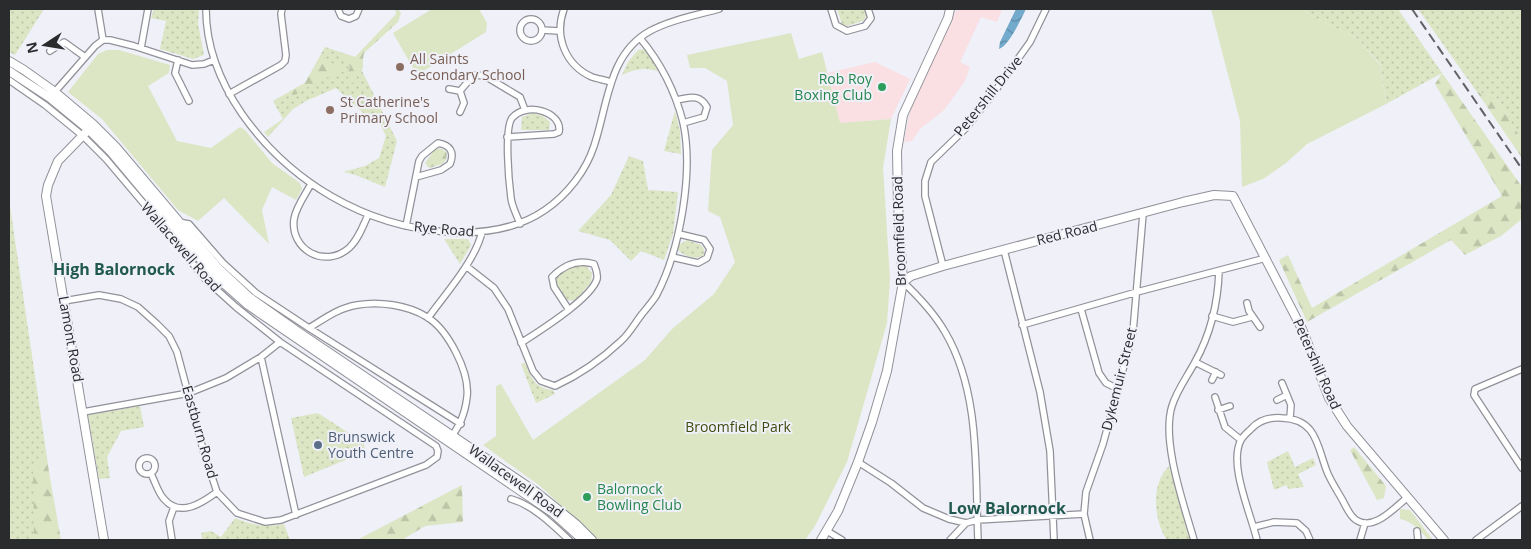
<svg xmlns="http://www.w3.org/2000/svg" width="1531" height="549" font-family="'Open Sans',sans-serif">
  <defs>
    <pattern id="grass-dots" width="8" height="8" patternUnits="userSpaceOnUse" patternTransform="scale(1.25)"><rect width="8" height="8" fill="#dce6c4"/><path d="M2 2h.1M6 6h.1" fill="none" stroke="#bdc5a9" stroke-width="1.8" stroke-linecap="round"/></pattern>
    <pattern id="forest-firs" width="22" height="20" patternUnits="userSpaceOnUse" patternTransform="scale(1.25)"><rect width="22" height="20" fill="#dce6c4"/><path d="M5 1l3.5 6h-7zM16 11l3.5 6h-7z" fill="#bdc5a9"/></pattern>
    <pattern id="water-waves" width="16" height="10" patternUnits="userSpaceOnUse" patternTransform="scale(1.25)"><rect width="16" height="10" fill="#74aacc"/><path d="M0 5q4-4 8 0t8 0" fill="none" stroke="#5f8ba6"/></pattern>
  </defs>
  <rect width="100%" height="100%" fill="#eff0f8"/>
  <path fill="#fadfe3" d="M957,9H1002L997,22L981,17L960,62L970,67L965,81L944,110L920,129L912,141L904,142L910,110Z
    M875,62L910,79L891,119L840,123L827,73Z"/>
  <path fill="url(#grass-dots)" d="M9,9H48H44L15,55L9,52Z
    M154,9H199L198,24L204,55L193,59L160,49L166,21L151,18Z
    M837,9H864L866,16L863,21L847,26L842,24Z
    M1303,9H1398L1442,73L1386,104L1381,65L1358,39L1315,18Z
    M1418,9H1522V140L1495,96L1477,92Z
    M325,47L355,57L397,141L385,187C371,182 357,174 343,172L365,166L379,158L386,136L377,118L373,122L336,88L306,101L293,109L268,137L264,132L283,119L273,101L305,83Z
    M644,49L647,51L658,71C644,67 635,69 622,75L628,62L638,50Z
    M675,111L680,131L681,154L664,151Z
    M533,113L543,116L550,122L549,130H521L522,117Z
    M629,156L643,161L648,190L678,192L673,234L664,260L641,251L631,261L610,240L578,231L611,195Z
    M9,199L53,499L50,540H9Z
    M444,239H468L471,245L460,264Z
    M687,240L701,245L704,249V255C696,260 685,257 678,250L679,245Z
    M576,265H585L592,273L591,282L575,301L567,300C552,278 551,276 576,265Z
    M525,363C532,378 534,388 553,390L555,394L536,403L521,364Z
    M140,406L144,427L121,431L107,457L110,478L99,479L88,415Z
    M318,413L364,443L365,452L304,477L291,418Z
    M1288,451L1295,467L1313,458L1316,465L1298,474L1304,487L1288,489L1287,485L1274,490L1267,462Z
    M1169,466L1190,540H1167C1154,521 1150,484 1169,466Z
    M235,518C254,526 265,527 284,524L290,540H202L201,533L211,531L221,537Z"/>
  <path fill="url(#forest-firs)" d="M395,9H398L401,13L398,22L364,53L363,59V68L361,71L358,69L356,81L352,83C346,78 347,74 350,67L342,53L355,57L396,14Z
    M318,60C328,60 334,66 346,66L345,70C337,76 331,76 322,79C313,82 310,88 300,90L297,94L293,95L289,92L305,83Z
    M1442,73L1522,187V219L1501,236L1465,255L1451,240L1307,322L1279,260L1288,255L1312,308L1502,196L1435,84Z
    M1477,92L1495,96L1522,140V158Z
    M436,148L442,149L447,153L446,160L442,164L429,168L425,163Z
    M1354,447L1386,486L1384,498L1377,500L1350,450Z
    M45,450L61,540H34L33,464Z
    M462,485L463,522L425,526L402,540H357Z
    M1400,509L1410,510L1433,540H1428C1420,530 1413,522 1400,519Z"/>
  <path fill="#dce6c4" d="M432,9H479L487,23L486,32L417,75L393,33Z
    M1211,9H1303L1315,18L1358,39L1381,66L1386,104L1307,144L1286,163L1263,179L1242,187L1240,121Z
    M791,33L799,59L822,52L840,123L891,119L883,168L890,279L887,323L847,462L815,526L805,540H598L540,486L483,445L496,436V386L501,384L533,440L645,360L672,329L714,294L735,262L720,217L708,211L712,150L733,125L727,81L705,68H690L687,55Z
    M107,50H119L170,65L169,73L148,86L177,141L211,148L240,127L245,130L272,163L300,183L302,189L296,200L272,187L262,210L269,244L224,198L198,221L178,210L102,119L68,92L98,54Z
    M339,430L344,456L331,459L326,433Z"/>
  <path fill="url(#water-waves)" d="M1016,9H1026C1021,19 1009,46 999,49L1000,42Z"/>
  <g fill="none" stroke-linecap="round" stroke-linejoin="round">
    <g stroke="#919299" stroke-width="8">
      <path id="minor" d="M98,9L103,40
        M206,9C206,47 220,82 242,114C290,182 364,226 447,232C481,234 516,230 545,210C567,195 586,171 594,146C608,105 608,54 650,31C670,20 697,15 719,9
        M338,9L341,16L349,19L356,16L359,9
        M564,9C554,36 565,65 592,77C598,79 605,80 611,82
        M831,9L836,25L847,31L865,26L871,18L868,9
        M520 30a11 11 0 1 1 22 0a11 11 0 1 1-22 0Z
        M542,30L559,31
        M103,40H110L134,46L192,65L204,64L214,60
        M141,48L148,9
        M50,51L64,42L85,57
        M178,60L175,73L189,101
        M9,80L45,105L83,136L106,159L156,218L205,279L236,307L280,342L436,446L438,451L437,457L426,465L281,520L265,522L237,513L217,492L204,453L177,352L169,336L157,324L138,307L121,299L99,295L64,301
        M449,89L460,91L464,103L460,112
        M460,91L471,78L475,75L485,76L520,97L525,110
        M53,94L95,46L103,40
        M229,94L281,65L285,61L286,55L281,14L282,9
        M676,100C690,98 699,93 707,107L704,117L683,123
        M507,137L554,134L559,132C563,112 526,101 512,118C504,129 509,183 511,198C512,207 517,215 520,224
        M311,184C305,195 296,207 294,219C290,250 325,269 349,248C358,240 363,226 368,215
        M178,222L189,224L223,263L256,293L309,328L461,424
        M406,226L419,161L422,156L438,143C450,145 455,152 450,164L441,170L416,177
        M1004,250L1040,392L1050,451L1054,540
        M672,257L698,263L707,258L710,249L704,240L679,234
        M466,266L494,288L508,309L533,371L541,381L555,386C579,375 602,359 621,341C629,334 635,323 642,314C647,308 652,302 656,296C680,251 694,172 683,122C675,91 660,62 640,38
        M943,266L925,196V181L931,162L965,129L993,94L1030,42L1046,9
        M903,282C919,297 934,313 945,332C981,393 975,471 978,540
        M1247,303L1249,311L1260,327
        M1081,309L1099,373L1106,383L1118,389
        M1212,316L1233,322L1252,317
        M428,318C446,293 475,261 482,232
        M1022,325L1137,292L1266,258
        M309,328C324,319 338,308 357,305C379,301 408,305 427,317C448,330 470,372 467,397C465,414 460,425 450,439
        M521,343C539,331 591,299 597,279C598,273 596,269 594,264C577,259 564,265 552,277L554,287L569,310
        M261,357L296,515
        M1195,362L1221,375
        M1522,369L1475,389L1474,395L1522,468
        M1212,380L1216,372
        M1282,383L1291,405L1290,418
        M1215,397L1225,427L1241,440
        M1277,400L1287,395
        M1218,410L1230,406
        M83,412L189,393L226,378L261,357L280,342
        M139 466a8 8 0 1 1 16 0a8 8 0 1 1-16 0Z
        M858,462L891,483L923,508L949,519L966,523L977,520L1084,514
        M151,474C155,481 158,493 164,499C180,518 202,503 217,492
        M511,499C533,505 553,525 569,540
        M1254,527L1274,522L1297,523L1306,531L1310,540
        M827,531L842,540
        M1417,531L1418,540
        M172,540L169,521L174,507
        M950,540L966,523
        M1090,540L1084,514L1086,492L1103,444L1133,332L1143,214
        M1194,540C1184,505 1161,441 1172,406C1177,390 1187,377 1195,362C1210,335 1218,302 1219,271
        M1257,540C1251,514 1228,464 1241,440C1243,436 1248,432 1251,429C1259,420 1270,417 1282,418C1318,419 1317,448 1328,474C1332,483 1338,492 1343,501C1346,507 1350,516 1356,520C1374,532 1395,507 1408,497
        M1360,540L1365,523
        M1476,540L1522,506"/>
    </g>
    <g stroke="#919299" stroke-width="10">
      <path id="tertiary" d="M9,61L24,70L55,92L93,124L116,147L219,269L249,297L300,333L536,492L576,524L592,540
        M9,71L50,98L89,130L111,152L213,274L248,305L553,513L583,540
        M92,126L58,161L48,185L46,196L104,540
        M903,282L911,276L943,266L1183,202L1214,195L1233,196L1302,329L1329,398L1347,426L1444,540
        M821,540L838,511L858,462L872,422L887,371L903,282L898,204L897,151L903,115L948,18L950,9"/>
    </g>
    <use href="#minor" stroke="#fff" stroke-width="5.5"/>
    <use href="#tertiary" stroke="#fff" stroke-width="8"/>
    <path stroke="#616266" stroke-width="2" stroke-dasharray="10 5" stroke-linecap="butt" d="M1412,9L1522,169"/>
  </g>
  <g fill="#8d6e63" stroke="#eff0f8" stroke-width="2">
    <circle cx="400" cy="67" r="5"/>
    <circle cx="330" cy="110" r="5"/>
  </g>
  <g fill="#2e9e5b" stroke="#eff0f8" stroke-width="2">
    <circle cx="882" cy="87" r="5"/>
    <circle cx="587" cy="497" r="5"/>
  </g>
  <circle fill="#5c6f8a" stroke="#eff0f8" stroke-width="2" cx="318" cy="445" r="5"/>
  <g text-anchor="middle" stroke-width="4" stroke-linejoin="round" paint-order="stroke">
    <g font-size="14" fill="#785e54" stroke="#eff0f8" text-anchor="start">
      <text x="410" y="64">All Saints<tspan x="410" dy="16">Secondary School</tspan></text>
      <text x="340" y="107">St Catherine's<tspan x="340" dy="16">Primary School</tspan></text>
    </g>
    <g font-size="14" fill="#27864d" stroke="#eff0f8" text-anchor="end">
      <text x="872" y="84">Rob Roy<tspan x="872" dy="16">Boxing Club</tspan></text>
      <text x="597" y="494" text-anchor="start">Balornock<tspan x="597" dy="16">Bowling Club</tspan></text>
    </g>
    <g font-size="14" fill="#2a2b2d" stroke="#eff0f8">
      <text transform="translate(988 96) rotate(-51)" y="5">Petershill Drive</text>
      <text transform="translate(444 229) rotate(5)" y="5">Rye Road</text>
      <text transform="translate(899 231) rotate(-92)" y="5">Broomfield Road</text>
      <text transform="translate(1067 233) rotate(-14)" y="5">Red Road</text>
      <text transform="translate(181 247) rotate(49)" y="5">Wallacewell Road</text>
      <text transform="translate(71 339) rotate(80)" y="5">Lamont Road</text>
      <text transform="translate(1317 364) rotate(66)" y="5">Petershill Road</text>
      <text transform="translate(1119 379) rotate(-76)" y="5">Dykemuir Street</text>
      <text transform="translate(200 432) rotate(74)" y="5">Eastburn Road</text>
      <text transform="translate(516 481) rotate(36)" y="5">Wallacewell Road</text>
    </g>
    <g font-size="14" fill="#3e4b0d" stroke="#eff0f8">
      <text x="738" y="432">Broomfield Park</text>
    </g>
    <g font-size="14" fill="#4e5e75" stroke="#eff0f8" text-anchor="start">
      <text x="328" y="442">Brunswick<tspan x="328" dy="16">Youth Centre</tspan></text>
    </g>
    <g font-size="16" font-weight="bold" fill="#215950" stroke="#eff0f8">
      <text x="114" y="275">High Balornock</text>
      <text x="1007" y="514">Low Balornock</text>
    </g>
  </g>
  <rect width="1531" height="549" fill="none" stroke="#2a2b2d" stroke-width="20"/>
  <g transform="translate(45 45) rotate(258)" stroke="#eff0f8" stroke-width="4" paint-order="stroke">
  <path d="M0-4L9 19L0 12L-9 19Z" fill="#2a2b2d"/>
  <text y="-8" font-size="14" font-weight="bold" text-anchor="middle" fill="#2a2b2d">N</text>
  </g>
</svg>
